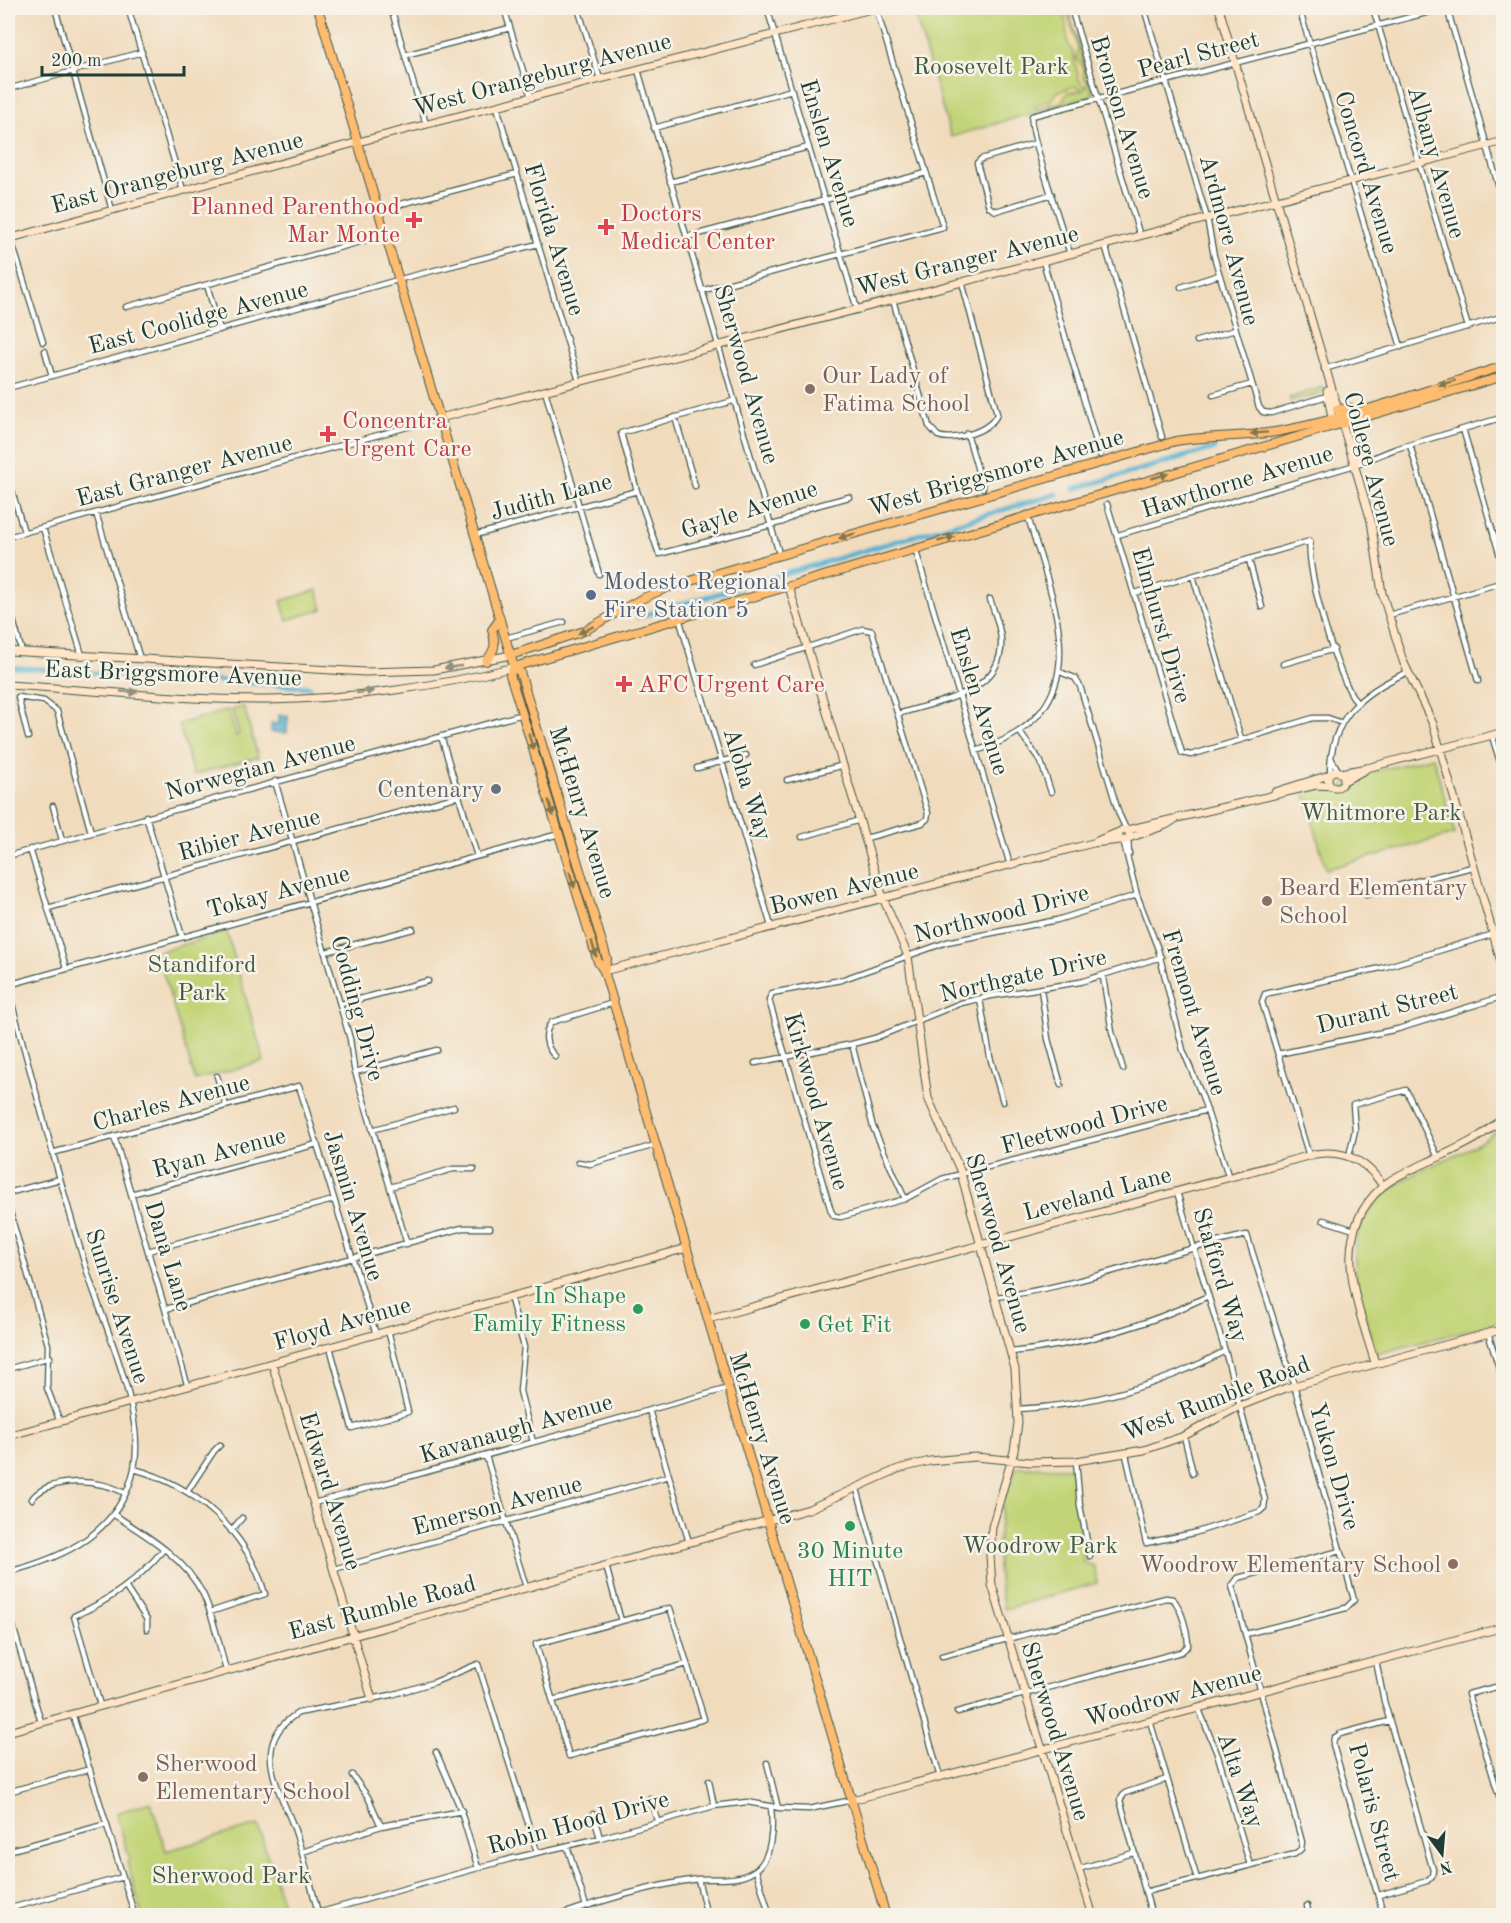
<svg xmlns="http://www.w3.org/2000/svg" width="1511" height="1923" font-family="'Old Standard TT',serif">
  <rect width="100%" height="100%" fill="#f7f3e8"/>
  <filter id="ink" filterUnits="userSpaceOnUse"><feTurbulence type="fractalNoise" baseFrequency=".0167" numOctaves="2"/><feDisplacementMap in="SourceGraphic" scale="12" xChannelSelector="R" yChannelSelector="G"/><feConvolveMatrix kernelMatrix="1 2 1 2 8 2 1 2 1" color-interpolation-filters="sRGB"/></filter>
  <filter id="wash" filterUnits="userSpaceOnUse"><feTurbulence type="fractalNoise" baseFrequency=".008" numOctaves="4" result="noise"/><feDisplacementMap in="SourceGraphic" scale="24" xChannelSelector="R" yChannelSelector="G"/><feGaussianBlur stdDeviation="1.35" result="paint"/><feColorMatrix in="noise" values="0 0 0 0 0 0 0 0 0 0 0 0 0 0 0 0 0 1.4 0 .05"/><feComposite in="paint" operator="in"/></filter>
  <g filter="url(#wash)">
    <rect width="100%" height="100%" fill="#f1dbbd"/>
    <path fill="#c2d477" stroke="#708856" stroke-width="1.5" d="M913,8H1068L1093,95L951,137Z
      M1323,387L1324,391L1321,394L1290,401L1289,398Z
      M317,590L323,609L287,620L281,601Z
      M244,707L258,757L193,775L179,724L228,710L236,736L239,734L232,710Z
      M1433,757L1455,834L1326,869L1304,790L1337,789L1357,776Z
      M227,932L264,1061L195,1080L157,952Z
      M1503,1124V1321L1376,1354C1350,1261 1329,1214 1433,1165C1458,1154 1484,1144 1503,1124Z
      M1020,1467L1071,1468L1084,1545L1083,1562L1094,1566L1097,1583L1004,1609C995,1568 996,1540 1004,1499C1006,1488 1013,1479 1016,1469Z
      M151,1802L166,1851L258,1825L286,1915H142L127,1862L130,1860L116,1813Z"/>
    <path fill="#eeda9e" stroke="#868c69" stroke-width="1.5" d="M960,8H968L956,19L946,22L949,12Z
      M1058,8L1067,12L1078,48L1076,58C1080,66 1086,64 1083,75L1087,83L1086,89L1079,80L1073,52L1068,44L1065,18Z
      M1075,86L1083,91L1068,92L1062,102L1036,109L1035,105L1050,101L1057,92Z"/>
    <path fill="#53b0d1" stroke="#397682" stroke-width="1.5" d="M279,715L288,716L287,733L271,732V723L279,724Z"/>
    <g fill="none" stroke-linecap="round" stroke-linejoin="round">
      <path stroke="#53b0d1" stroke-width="5" d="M1074,489L1215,448
        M638,617L1057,494
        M8,667L310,687"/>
    </g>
  </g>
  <g filter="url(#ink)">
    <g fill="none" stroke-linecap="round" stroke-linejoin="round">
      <g stroke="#3e5549" stroke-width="7">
        <path id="street" d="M55,8L112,210
          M128,8L183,190
          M391,8L415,89
          M504,8L531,97
          M578,8L600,79
          M767,8L857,309
          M1071,8L1140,236
          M1144,8L1207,218L1214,256L1259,407L1263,412L1271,413L1330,395
          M1299,8L1401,347
          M1373,8L1468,327
          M1447,8L1504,205
          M405,55L510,28
          M638,70L778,550
          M8,89L142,52
          M416,92L426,124
          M497,107L579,381
          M654,128L792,90
          M1036,143L981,159L977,163L989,207L996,211L1052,194
          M670,182L809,147
          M378,210L517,174
          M8,230L43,342
          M687,237L926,173
          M1105,245L1162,437
          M1070,254C1064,234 1027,126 1032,116L1445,8
          M1043,261L1100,455
          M207,285L220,330
          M1181,287L1219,275
          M704,290L943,227L876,8
          M893,300L929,426L938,436C954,442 991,431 997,414L962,282
          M126,307L385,235
          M1197,341L1235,330
          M45,351L52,376
          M1324,369L1504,316
          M8,388L412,276L538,244
          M545,391L599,574
          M1213,395L1252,384
          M733,401L621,433L637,491L659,554L783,522L808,508L849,497
          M675,417L695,486
          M1463,429L1504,570
          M967,433L983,488
          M1410,445L1478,681
          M8,477L24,532
          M1107,504L1182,753L1191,755L1313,718H1328L1342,723
          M96,513L140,659
          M43,528L82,655
          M475,535L637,491
          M1118,535L1355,465L1395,449L1504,417
          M8,537L440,418
          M1494,537L1504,538
          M915,548L1010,865
          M1249,560L1262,607
          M1193,576L1241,739
          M1135,593L1310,541C1306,572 1337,678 1357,703
          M8,602L22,652
          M1389,615L1504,582
          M679,618L771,926
          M506,638L564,622
          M1283,664L1334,649
          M754,665L863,629L872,631L928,813L927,819L922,823L866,838
          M1060,672L1075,678L1080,686L1119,814L1126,829
          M898,714C937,701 1005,694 1001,639C1000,625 994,612 990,599
          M1019,731L1041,762L1051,792
          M441,736L477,856
          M1492,736L1504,775
          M28,737L18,697L44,701L57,711L91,832
          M976,751C1104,711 1055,607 1027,514
          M1331,758L1339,772
          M697,768L746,755
          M1330,774C1330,719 1360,693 1408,672
          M787,780L844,765
          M275,781L350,1039L354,1068L407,1244
          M53,806L62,840
          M146,816L182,936
          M802,837L860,820
          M1128,839L1129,854
          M1123,840L1137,895L1158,949L1183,1050L1202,1096L1229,1178
          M30,849L66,968
          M8,856L523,714
          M1366,894L1472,867
          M1137,895L1057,920L947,942L841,980L772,993L769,1000L831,1211L834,1216L841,1217L905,1199L942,1179L1207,1110
          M48,908L459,796
          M326,952L413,929
          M1103,977L1112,1032L1123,1069
          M8,985L559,834
          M8,989C33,1082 58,1176 86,1268C103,1324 146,1412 134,1469C120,1532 64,1558 8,1572
          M1041,989L1048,1039L1061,1085
          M980,999L990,1057L1003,1102
          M341,1004L428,981
          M852,1044L873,1127L905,1199
          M1278,1054L1398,1029L1504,996
          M555,1056C545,1047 543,1032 552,1022L613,1003
          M755,1063L852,1044L875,1038L961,1003L991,996L1080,982L1161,957
          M355,1072L437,1050
          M217,1076L226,1106
          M372,1130L454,1107
          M114,1136L188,1387
          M52,1153L299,1086L376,1334
          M1309,1156L1262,1002L1265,994L1385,967L1504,931
          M1349,1156L1355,1130L1353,1105L1406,1090L1438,1157
          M578,1162L590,1164L655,1145
          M390,1187L453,1169H474
          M8,1193L60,1179
          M131,1194L317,1144
          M8,1205L48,1345L47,1388L60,1422
          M1323,1220L1354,1230
          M148,1251L333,1200
          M510,1296L524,1347L520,1391L533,1442
          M996,1297C1082,1286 1162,1253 1247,1235L1294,1385L1354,1600L1346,1608L1246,1634
          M166,1309L462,1228H490
          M1488,1333L1504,1384
          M330,1347L352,1428L408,1412L388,1330
          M1011,1352C1081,1345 1145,1327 1208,1296
          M8,1369L50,1357
          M1019,1409C1093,1405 1160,1386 1225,1351
          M649,1410L689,1542
          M1184,1436L1193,1473
          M1126,1455L1146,1543L1194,1533L1259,1512L1264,1508L1265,1500L1225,1351L1177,1192
          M486,1456L526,1587
          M1076,1461L1080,1506L1090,1556
          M134,1469C196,1486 247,1531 265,1594L210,1612
          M857,1489L940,1777
          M187,1492L214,1451L220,1445
          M32,1499C48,1476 102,1479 124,1493
          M314,1503L729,1388
          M113,1514C147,1536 184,1557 203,1594C214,1617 219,1645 226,1670
          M231,1531L242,1518
          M606,1566L621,1621
          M334,1569L669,1476
          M126,1588L147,1620V1629
          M670,1608L704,1719L569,1756L536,1644Z
          M8,1609L41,1722
          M942,1656L1166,1598L1173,1599C1182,1609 1188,1633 1188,1646L1181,1652L957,1712
          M1376,1661L1384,1701L1433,1870L1432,1876L1427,1881L1379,1895
          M1504,1685L1468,1694L1504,1812
          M553,1700L687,1664
          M100,1705L74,1616C111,1600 138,1580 164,1549
          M1198,1707L1218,1756L1250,1865
          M72,1713L135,1916
          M1150,1721L1197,1879
          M436,1752L459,1805L478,1868
          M767,1763L778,1808
          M352,1775L368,1797L381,1826
          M709,1781L714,1806
          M8,1792L90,1769
          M650,1798L657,1820
          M593,1814L600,1838
          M567,1846L586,1906
          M8,1851L107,1824
          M302,1852L381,1826L462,1811
          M537,1852L478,1664L435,1682L391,1695L298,1713C283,1722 272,1735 271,1754C270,1778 286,1806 294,1828C304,1856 311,1885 318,1913L510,1859L600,1838L714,1806L747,1802L781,1808L809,1809L852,1800
          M1078,1869L1133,1853
          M756,1870L770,1916
          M698,1879L707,1916
          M1145,1892L1295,1854L1301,1849L1302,1842L1232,1586L1238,1578L1340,1551
          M1307,1906L1309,1916
          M15,1907L123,1877
          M557,1916C600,1901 646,1887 691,1880C712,1876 734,1884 754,1871C773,1859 773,1826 771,1807
          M1152,1916L1120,1800L1125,1793L1167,1779
          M1384,1916L1333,1745L1334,1738L1340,1734L1389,1721"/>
      </g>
      <g stroke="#3e5549" stroke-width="9">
        <path id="secondary" d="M1219,8L1371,521L1382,593L1403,661L1433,724L1504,972
          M8,239L358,142L875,8
          M1327,391L1332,418
          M440,418L1504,141
          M1350,421L1358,456L1355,465
          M789,587L883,898L908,956L928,1098L960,1170L1015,1369L1018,1423L1014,1451L992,1527L990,1556L992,1585L1093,1916
          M8,651L365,672L434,670L511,655
          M8,685C93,690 181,700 267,700C346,699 438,687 514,667
          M1328 779a8 8 0 1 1 16 0a8 8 0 1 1-16 0Z
          M1340,773L1367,768L1504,732
          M1344,781L1365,770
          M1275,792L1329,775
          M1118.5 835a5.5 5.5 0 1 1 11 0a5.5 5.5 0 1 1-11 0Z
          M1127,830L1316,785L1333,786
          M1129,838L1166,825L1174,820
          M1097,841L1119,832
          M604,971L1093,843L1121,840
          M708,1319L1315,1154C1345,1149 1367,1161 1383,1186
          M272,1363L372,1699
          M1375,1363C1358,1305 1327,1236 1382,1187C1394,1176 1411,1170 1426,1163C1455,1149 1482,1140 1504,1115
          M8,1436L687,1248
          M8,1732L809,1509L898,1469L930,1461L975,1457L1030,1462L1076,1461L1144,1450L1184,1436L1240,1406L1286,1388L1504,1329
          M852,1800L1504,1627"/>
      </g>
      <g stroke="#3e5549" stroke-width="10">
        <path id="primary" d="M318,8L514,667L520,672L607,959L604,971
          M1337,409L1351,408
          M511,655L584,631L641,599L666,588L1176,441C1212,435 1250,438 1286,430C1360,415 1432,388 1504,366
          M486,661C496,649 496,644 492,630L500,619
          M514,667L510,675L518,700L598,962L604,971L886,1916
          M514,667L1504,376"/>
      </g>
      <use href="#street" stroke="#fff" stroke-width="4.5"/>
      <use href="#secondary" stroke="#ffe4c6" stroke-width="7"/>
      <use href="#primary" stroke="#febc70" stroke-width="8"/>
    </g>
    <defs><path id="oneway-solid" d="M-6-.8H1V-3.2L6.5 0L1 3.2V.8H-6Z" transform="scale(1.5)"/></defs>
    <g fill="#83764f">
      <use href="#oneway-solid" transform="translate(1447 383) rotate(163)"/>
      <use href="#oneway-solid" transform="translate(1259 433) rotate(176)"/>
      <use href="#oneway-solid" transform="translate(1160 476) rotate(-16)"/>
      <use href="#oneway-solid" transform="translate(847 536) rotate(163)"/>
      <use href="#oneway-solid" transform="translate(946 539) rotate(-17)"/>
      <use href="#oneway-solid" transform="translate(586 630) rotate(155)"/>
      <use href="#oneway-solid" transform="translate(531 742) rotate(73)"/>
      <use href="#oneway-solid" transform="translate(551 808) rotate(73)"/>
      <use href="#oneway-solid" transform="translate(572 880) rotate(73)"/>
      <use href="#oneway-solid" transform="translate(594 949) rotate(73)"/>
    </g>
    <g fill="#8f907d">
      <use href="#oneway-solid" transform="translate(453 667) rotate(171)"/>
      <use href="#oneway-solid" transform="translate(129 692) rotate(3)"/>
      <use href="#oneway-solid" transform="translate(365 692) rotate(-6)"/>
    </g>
  </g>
  <g fill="#e0444e" stroke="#f7f3e8" stroke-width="2">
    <path d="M411 211h6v6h6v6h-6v6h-6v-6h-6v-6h6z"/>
    <path d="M603 218h6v6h6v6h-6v6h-6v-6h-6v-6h6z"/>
    <path d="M325 425h6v6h6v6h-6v6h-6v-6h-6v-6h6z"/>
    <path d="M621 675h6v6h6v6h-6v6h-6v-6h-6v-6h6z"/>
  </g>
  <g fill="#8d6e63" stroke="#f7f3e8" stroke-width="2">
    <circle cx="810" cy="389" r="6"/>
    <circle cx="1267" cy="901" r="6"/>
    <circle cx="1453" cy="1564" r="6"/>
    <circle cx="143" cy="1777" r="6"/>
  </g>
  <circle fill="#5c6f8a" stroke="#f7f3e8" stroke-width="2" cx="591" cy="595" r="6"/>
  <circle fill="#6b7280" stroke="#f7f3e8" stroke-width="2" cx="496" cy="789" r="6"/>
  <g fill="#2e9e5b" stroke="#f7f3e8" stroke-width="2">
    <circle cx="638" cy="1309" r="6"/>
    <circle cx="805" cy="1324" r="6"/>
    <circle cx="850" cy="1526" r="6"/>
  </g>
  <g text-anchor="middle" stroke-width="5" stroke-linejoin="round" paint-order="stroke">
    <g font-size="24" fill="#1f3d34" stroke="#f7f3e8">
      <text transform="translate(1198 54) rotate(-15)" y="8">Pearl Street</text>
      <text transform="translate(542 74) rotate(-15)" y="8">West Orangeburg Avenue</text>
      <text transform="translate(1123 117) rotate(73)" y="8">Bronson Avenue</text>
      <text transform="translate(830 153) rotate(73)" y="8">Enslen Avenue</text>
      <text transform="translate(1437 162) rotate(74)" y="8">Albany Avenue</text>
      <text transform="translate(177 172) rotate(-15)" y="8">East Orangeburg Avenue</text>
      <text transform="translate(1367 172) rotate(73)" y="8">Concord Avenue</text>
      <text transform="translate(555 239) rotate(73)" y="8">Florida Avenue</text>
      <text transform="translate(1230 240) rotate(75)" y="8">Ardmore Avenue</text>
      <text transform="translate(967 260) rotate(-14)" y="8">West Granger Avenue</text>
      <text transform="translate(198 317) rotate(-15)" y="8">East Coolidge Avenue</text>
      <text transform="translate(747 374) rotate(74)" y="8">Sherwood Avenue</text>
      <text transform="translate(1372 469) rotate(75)" y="8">College Avenue</text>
      <text transform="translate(184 470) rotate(-15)" y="8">East Granger Avenue</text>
      <text transform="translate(996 472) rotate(-16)" y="8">West Briggsmore Avenue</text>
      <text transform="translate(1237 481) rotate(-17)" y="8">Hawthorne Avenue</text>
      <text transform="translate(551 496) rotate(-15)" y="8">Judith Lane</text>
      <text transform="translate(749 509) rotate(-18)" y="8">Gayle Avenue</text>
      <text transform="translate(1162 625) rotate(74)" y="8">Elmhurst Drive</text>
      <text transform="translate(173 673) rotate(2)" y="8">East Briggsmore Avenue</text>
      <text transform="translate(980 701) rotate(73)" y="8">Enslen Avenue</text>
      <text transform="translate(260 767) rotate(-15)" y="8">Norwegian Avenue</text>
      <text transform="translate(748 784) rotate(73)" y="8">Aloha Way</text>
      <text transform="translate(583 812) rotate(73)" y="8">McHenry Avenue</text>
      <text transform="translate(249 834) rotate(-15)" y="8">Ribier Avenue</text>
      <text transform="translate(844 888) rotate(-14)" y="8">Bowen Avenue</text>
      <text transform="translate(278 891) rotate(-15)" y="8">Tokay Avenue</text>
      <text transform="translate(1001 913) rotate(-14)" y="8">Northwood Drive</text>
      <text transform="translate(1023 975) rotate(-13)" y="8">Northgate Drive</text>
      <text transform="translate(358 1008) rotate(75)" y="8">Codding Drive</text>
      <text transform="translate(1387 1008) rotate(-14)" y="8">Durant Street</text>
      <text transform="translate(1195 1012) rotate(73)" y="8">Fremont Avenue</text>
      <text transform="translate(817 1101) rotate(74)" y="8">Kirkwood Avenue</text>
      <text transform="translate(171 1102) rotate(-15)" y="8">Charles Avenue</text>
      <text transform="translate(1084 1124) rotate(-15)" y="8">Fleetwood Drive</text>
      <text transform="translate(219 1152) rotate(-15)" y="8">Ryan Avenue</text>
      <text transform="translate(1097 1193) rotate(-15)" y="8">Leveland Lane</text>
      <text transform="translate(354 1205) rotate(73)" y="8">Jasmin Avenue</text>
      <text transform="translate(999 1243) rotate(74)" y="8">Sherwood Avenue</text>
      <text transform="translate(169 1256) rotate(73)" y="8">Dana Lane</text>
      <text transform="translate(1221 1275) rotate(73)" y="8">Stafford Way</text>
      <text transform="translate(118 1306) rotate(72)" y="8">Sunrise Avenue</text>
      <text transform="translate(342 1323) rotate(-16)" y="8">Floyd Avenue</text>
      <text transform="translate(1216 1398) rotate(-21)" y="8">West Rumble Road</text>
      <text transform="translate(516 1428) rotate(-16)" y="8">Kavanaugh Avenue</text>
      <text transform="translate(763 1438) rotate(73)" y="8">McHenry Avenue</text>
      <text transform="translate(1335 1466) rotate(74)" y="8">Yukon Drive</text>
      <text transform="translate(331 1491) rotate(73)" y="8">Edward Avenue</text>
      <text transform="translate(497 1505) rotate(-15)" y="8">Emerson Avenue</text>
      <text transform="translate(382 1607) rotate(-15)" y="8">East Rumble Road</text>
      <text transform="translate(1173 1695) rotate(-15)" y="8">Woodrow Avenue</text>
      <text transform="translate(1056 1731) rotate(73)" y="8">Sherwood Avenue</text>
      <text transform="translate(1241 1780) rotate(71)" y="8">Alta Way</text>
      <text transform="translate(1375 1812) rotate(75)" y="8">Polaris Street</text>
      <text transform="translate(578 1822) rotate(-15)" y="8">Robin Hood Drive</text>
    </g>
    <g font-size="24" fill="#405b41" stroke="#f7f3e8">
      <text x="991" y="74">Roosevelt Park</text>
      <text x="1381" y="820">Whitmore Park</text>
      <text x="202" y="972">Standiford<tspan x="202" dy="28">Park</tspan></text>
      <text x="1040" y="1553">Woodrow Park</text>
      <text x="231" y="1883">Sherwood Park</text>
    </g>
    <g font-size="24" fill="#be3a42" stroke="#f7f3e8" text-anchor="start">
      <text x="400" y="214" text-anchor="end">Planned Parenthood<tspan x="400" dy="28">Mar Monte</tspan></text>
      <text x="620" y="221">Doctors<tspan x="620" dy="28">Medical Center</tspan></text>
      <text x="342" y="428">Concentra<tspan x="342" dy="28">Urgent Care</tspan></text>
      <text x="638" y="692">AFC Urgent Care</text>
    </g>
    <g font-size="24" fill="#785e54" stroke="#f7f3e8" text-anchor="start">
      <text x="822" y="383">Our Lady of<tspan x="822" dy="28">Fatima School</tspan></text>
      <text x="1279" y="895">Beard Elementary<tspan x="1279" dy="28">School</tspan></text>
      <text x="1441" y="1572" text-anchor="end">Woodrow Elementary School</text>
      <text x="155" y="1771">Sherwood<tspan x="155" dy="28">Elementary School</tspan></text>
    </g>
    <g font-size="24" fill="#4e5e75" stroke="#f7f3e8" text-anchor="start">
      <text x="603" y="589">Modesto Regional<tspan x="603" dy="28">Fire Station 5</tspan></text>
    </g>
    <g font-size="24" fill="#5b616d" stroke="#f7f3e8" text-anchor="end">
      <text x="484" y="797">Centenary</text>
    </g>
    <g font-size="24" fill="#27864d" stroke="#f7f3e8" text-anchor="end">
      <text x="626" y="1303">In Shape<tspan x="626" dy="28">Family Fitness</tspan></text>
      <text x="817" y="1332" text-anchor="start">Get Fit</text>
      <text x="850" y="1558" text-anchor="middle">30 Minute<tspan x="850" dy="28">HIT</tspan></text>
    </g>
  </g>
  <rect width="1511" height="1923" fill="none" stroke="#f7f3e8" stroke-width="30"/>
  <g transform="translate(1442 1854) rotate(164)" stroke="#f7f3e8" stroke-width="4.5" paint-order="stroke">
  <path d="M0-4.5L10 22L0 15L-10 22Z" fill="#1f3d34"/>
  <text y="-9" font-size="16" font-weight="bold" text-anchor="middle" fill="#1f3d34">N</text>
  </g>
  <path d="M42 66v9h142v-9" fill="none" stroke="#1f3d34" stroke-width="3"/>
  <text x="51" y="66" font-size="18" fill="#1f3d34" stroke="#f7f3e8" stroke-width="4.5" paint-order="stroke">200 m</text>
</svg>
